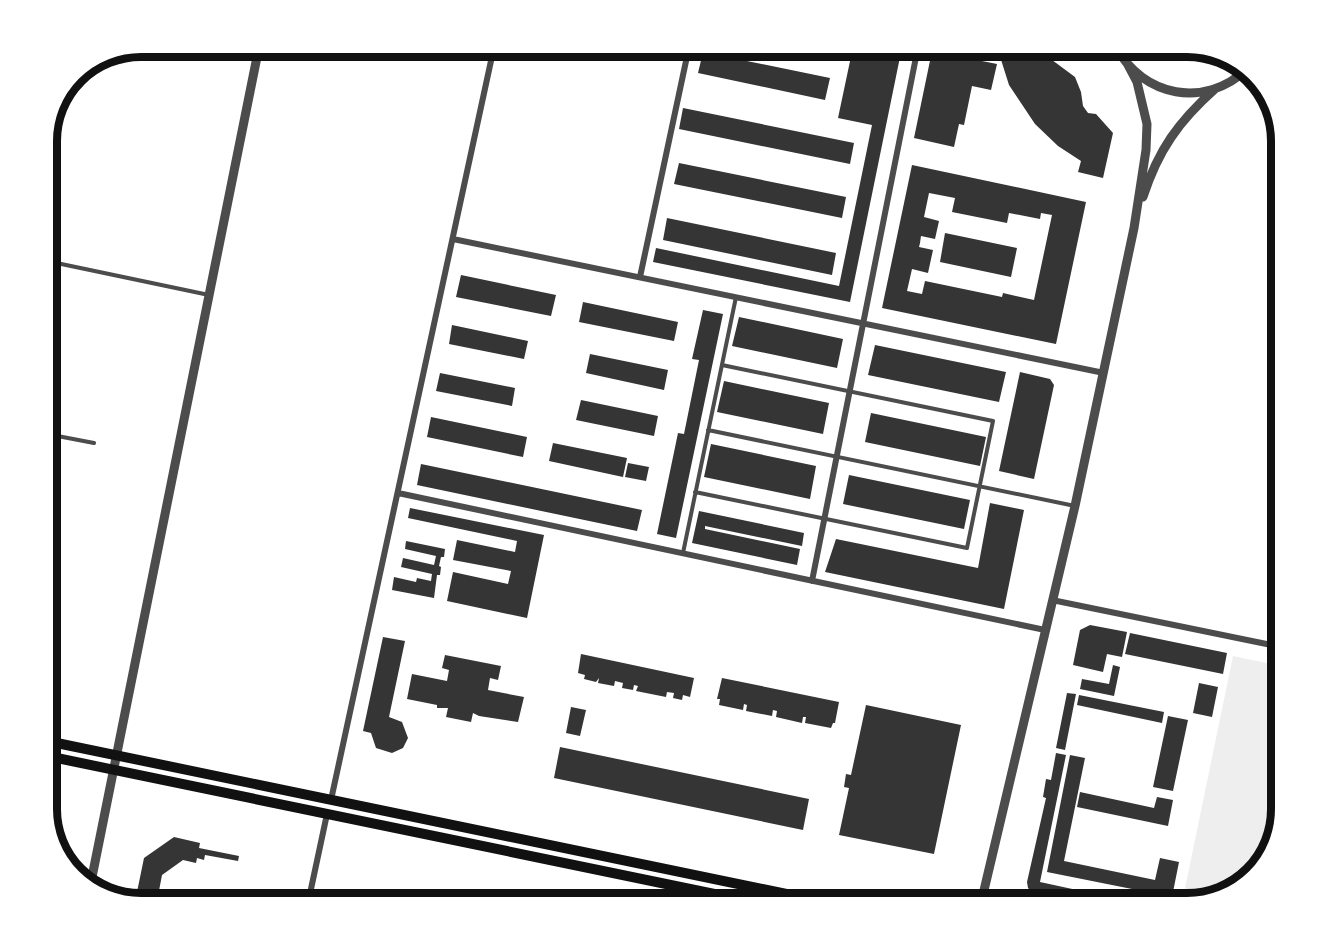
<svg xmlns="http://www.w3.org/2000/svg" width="1328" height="950" font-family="Jost,sans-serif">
  <rect width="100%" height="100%" fill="#fff"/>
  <path fill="#eee" d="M1233,656L1281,666V810L1262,866L1229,894L1182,903Z"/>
  <path fill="#353535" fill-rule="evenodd" d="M853,47L900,57L850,302L653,262L656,248L839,286L872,125L838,118Z
    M997,47H1054L1052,53L1045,52L1048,57L1075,77L1081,92L1083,106L1088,113L1096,114L1113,133L1103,178L1078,172L1081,161L1058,146L1035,124L1009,85Z
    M932,51L997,64L991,90L972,86L964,125L959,124L954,147L914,138Z
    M703,52L830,78L825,100L698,73Z
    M683,108L854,143L850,164L679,129Z
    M679,163L846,197L842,218L674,184Z
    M912,165L1086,202L1056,344L882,308ZM929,193L955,198L952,212L1007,223L1009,213L1040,219L1041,213L1052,215L1034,300L1003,293L1002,297L925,281L922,294L907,291L912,269L928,273L933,250L919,247L920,243L921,236L935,239L939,221L924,217Z
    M667,218L836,253L832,275L663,240Z
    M945,233L1017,248L1011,277L940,262Z
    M461,275L556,295L551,316L456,297Z
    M583,302L678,322L674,341L579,322Z
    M703,310L723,314L676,538L657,534L678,433L684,434L699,360L692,359Z
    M739,317L843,339L837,368L732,346Z
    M452,325L528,341L524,359L449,344Z
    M875,345L1006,372L999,402L868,375Z
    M590,354L668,370L664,390L586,373Z
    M1020,372L1050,379L1054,385L1034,479L999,471Z
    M440,373L515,388L512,406L436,391Z
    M724,381L829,403L823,434L717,412Z
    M581,400L658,416L654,436L576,420Z
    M871,413L986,437L980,466L865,442Z
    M431,417L527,437L523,457L427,437Z
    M553,443L627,458L623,477L549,461Z
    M711,444L816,466L810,499L704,477Z
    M628,463L649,467L646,481L625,477Z
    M421,464L642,510L637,531L417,485Z
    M849,475L970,500L964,529L843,504Z
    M990,503L1024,510L1004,609L825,572L836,539L978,568Z
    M410,508L544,535L527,618L447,601L453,572L508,584L511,571L453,560L457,540L515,552L517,541L408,518Z
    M699,511L804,533L802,546L705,526V529L800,549L797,565L692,543Z
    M406,541L445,549L444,557H441L439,566L441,567L440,575H437L434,598L392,590L394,577L416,582L417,578L431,581L432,574L401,567L403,558L434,565L436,556L405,549Z
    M1090,625L1127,632L1122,657L1107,654L1103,672L1073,665L1080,630Z
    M1130,633L1227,653L1223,674L1125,654Z
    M383,637L405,641L389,717L402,722L408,738L403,748L392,753L376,748L371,733L363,731Z
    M581,654L694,678L690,697L683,695L682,700L673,698L674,693L667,692L666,697L636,691L638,686L634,685L633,690L622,688L623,683L615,681L614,686L598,683L599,678L596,682L584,679L585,675L578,673Z
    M445,655L501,666L498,680L490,678L488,690L524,697L518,722L479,716L473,713L471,722L446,717L448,708H437V705L407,699L412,674L447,681L449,670L442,668Z
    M1113,665L1120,667L1114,696L1080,689L1082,679L1109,684Z
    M722,678L839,702L835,723H833L831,728L805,723L806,717H803L802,723L776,717L777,711L773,710L772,716L746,711L747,705L744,704L743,710L719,705L720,699H717Z
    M1199,683L1218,687L1212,717L1193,713Z
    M1067,693L1076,694L1065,750L1056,748Z
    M1079,695L1164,712L1162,723L1077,705Z
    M866,705L961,725L934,854L839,835L849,788L844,787L846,774L851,775Z
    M571,707L586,710L580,736L566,733Z
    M1168,716L1188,720L1173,791L1153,787Z
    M560,747L809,799L803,830L554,778Z
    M1056,753L1066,755L1040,882L1137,903H1060L1038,899L1028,888L1027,882L1046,798L1043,797L1046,779L1051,780Z
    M1070,755L1085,758L1064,861L1155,880L1160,858L1179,862L1172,897L1047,872Z
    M1080,792L1154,808L1157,797L1173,800L1168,826L1077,807Z
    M174,837L200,843L199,848L239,856L238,861L205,855L204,860L197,858L196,863L183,860L162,875L158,896L137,892L144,858Z"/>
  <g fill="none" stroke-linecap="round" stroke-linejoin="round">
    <path stroke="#4c4c4c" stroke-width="4" d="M47,261L209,295
      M708,430L1075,506
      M47,434L94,443
      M695,492L967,548L993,421L722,365
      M683,553L736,297"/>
    <path stroke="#4c4c4c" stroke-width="6" d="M453,239L1104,373
      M640,277L689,47
      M398,493L1045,630
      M812,581L918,47
      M1052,600L1281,647
      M331,800L494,47
      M308,903L327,814"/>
    <path stroke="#4c4c4c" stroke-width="9" d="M1116,47C1143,97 1205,109 1247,69
      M1143,197C1158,150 1179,121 1215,89
      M90,887L259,47
      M981,903L1075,506L1134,228L1146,150L1147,124L1137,82L1128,65"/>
    <path stroke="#111" stroke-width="10" d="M47,741L830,903
      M47,756L758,903"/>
  </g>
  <path d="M0 0H1328V950H0ZM141 57H1187A84 84 0 0 1 1271 141V809A84 84 0 0 1 1187 893H141A84 84 0 0 1 57 809V141A84 84 0 0 1 141 57Z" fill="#fff" fill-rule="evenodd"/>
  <path fill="none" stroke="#111" stroke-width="8" d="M141 57H1187A84 84 0 0 1 1271 141V809A84 84 0 0 1 1187 893H141A84 84 0 0 1 57 809V141A84 84 0 0 1 141 57Z"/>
</svg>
